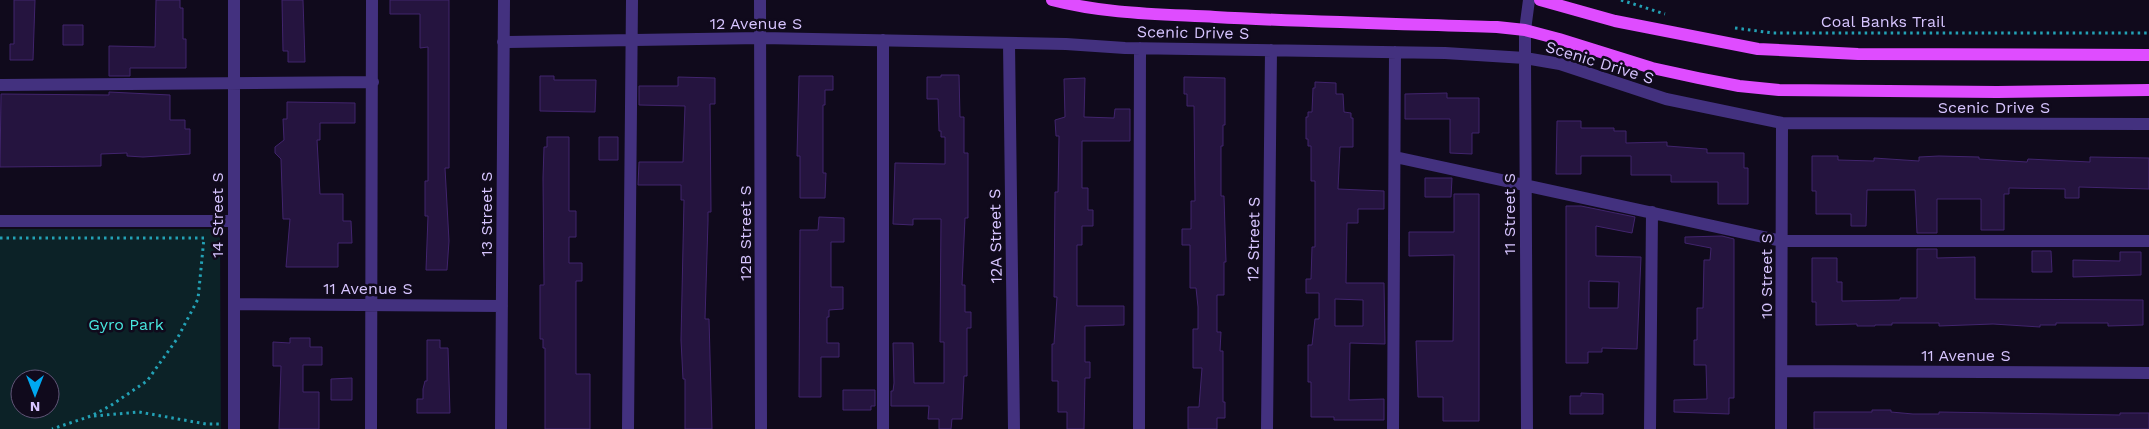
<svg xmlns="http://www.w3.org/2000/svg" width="2149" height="429" font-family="'Work Sans',sans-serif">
  <rect width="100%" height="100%" fill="#100a1c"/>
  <path fill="#0c2227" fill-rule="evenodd" d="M0,229H220L221,429H0ZM20,379H50V409H20Z"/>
  <path fill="#25143f" stroke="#41246d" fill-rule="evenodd" d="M14,0H35L33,60H10V44H14Z
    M156,0H180V8H183V39H186V68H130V76H109V46L155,47Z
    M282,0H303L305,62H288V51H283Z
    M390,0H449V168H445L449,241L447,270H426L428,216H425V181H428V47L420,48V14H390Z
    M63,25H83V45H63Z
    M941,75H959L960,117H964V153H968V218H965L962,285H965V312H971V328H967V376H964L962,419H952L951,429H939V419H928L929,406H891V391H893L894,383L893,343H913L914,383H944V342H940L941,219H913V225L893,224L895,163L945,164V137H941V131H939L938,99H927V77H941Z
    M540,76H554V80H596L595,112L540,111Z
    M799,76H833V90H825V105H823V173H826L825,198H800V156H797Z
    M678,77L715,78V104H710L711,212H708V221L705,319H709L712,429H685V379H683L681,340L684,200H681V185H638L639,162H683L685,106L639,105V86H678Z
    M1184,77L1225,78V125H1223V146H1221V196H1224L1226,262H1224V295H1217V332H1221L1220,351H1223V402H1225V418H1217V429H1188V407H1199L1202,368H1193V329H1198V307L1196,288H1190V245H1182V229H1191V201H1195L1194,106H1187V94H1184Z
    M1085,78L1084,117L1114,118L1115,109H1130V141H1082V188H1088V210H1093V226H1082V245H1077V306H1124V325L1085,326V362H1090V378H1085L1084,429H1067V412H1058V381H1052V344H1054L1057,297H1054L1055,192H1058L1059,136H1056L1055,120L1065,117L1064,79Z
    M1315,82L1336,83V94H1343L1344,112L1351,113V118H1353V147H1340L1338,189L1384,191V209H1358V223H1347L1346,283H1384L1385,344L1350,343L1349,400L1384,399V420H1334V417H1311V382H1308V345H1312L1315,319H1319V293H1306V279H1311L1312,247H1315V181H1311V146H1308V139H1306V117H1308V112H1312L1313,88H1315ZM1335,299L1363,300V326H1335Z
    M109,92L170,95V120H185V129H190V154L143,157L127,156V153L101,154V166L0,167L1,94L109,95Z
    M1447,93V98H1479V133H1472V154L1450,153V119H1405V94Z
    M287,102L355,103V123H320V140H317L320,194H343V221H351L352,243H338V267H286L290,219H283L281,159L275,153V147L284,140L283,119H287Z
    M1557,121H1581V128H1614V131H1626V143L1667,142V146L1707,149V153H1744V168H1748V204H1718V182H1671V175H1631V156H1581V174H1556Z
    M547,137H569V211H576V237H569V263H582V281H576V374H590V429H545V348H543V339H540V285H544L543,178L544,147H547Z
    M599,137H618V160H599Z
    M1812,156H1838V160L1874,161V158L1919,161V157L1939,156L1979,157V159L2027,162L2028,159L2090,162V157L2149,158V189L2079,187V198H2065V189L2009,188V194H2004V230H1981V199H1937V233H1917L1915,190H1867L1866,226H1851V214H1816V191H1812Z
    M1425,178H1452L1451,197H1425Z
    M1454,194H1479V421H1443V397H1418L1416,341H1453L1454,255L1409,256V232H1454Z
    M1566,206H1581L1635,217L1632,233L1596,226V256L1641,257L1637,349L1602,348V352H1588V363H1566ZM1589,281L1619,282L1618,308H1589Z
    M819,217L844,218V242H831V287H843V309L829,310V317H827V343H839V357H821V397H799L800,230H818Z
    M1722,236L1734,239V398H1729V414L1674,412V400L1707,399L1706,365H1694V340H1697V308H1703L1704,260H1710L1711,248L1685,243V237Z
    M1917,249H1937V258L1975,257V299L2143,300V325L2108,326V323H2056V325H2040V327L1993,324L1939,326V323H1892V325H1875V326H1857V324L1816,325V302H1812V258H1837V282H1842V301L1900,300V298H1917Z
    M2032,251H2051L2052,272H2032Z
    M2120,252H2141V275L2073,277V260L2120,261Z
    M290,338H310V347H322V365H303V392H319V429H279L281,366H273V342L290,343Z
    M427,340H440V348H448L450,413H417V399H423V389L425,381H427Z
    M352,378V400H331V379Z
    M843,390H875V406H871V410H843Z
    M1581,393L1603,394V414H1570V396H1581Z
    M1872,410H1891V412L1913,414H1939V412L2120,415V413H2149V429H1814V412H1872Z"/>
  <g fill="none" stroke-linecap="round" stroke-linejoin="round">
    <path stroke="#23a1b5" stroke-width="3" stroke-dasharray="2.5 4" stroke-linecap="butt" d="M1621,0L1665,14
      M1735,28L1773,33H2149
      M0,238H204L198,299L177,339L147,381L110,406L91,416L52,429
      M94,416L139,412L206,424H221"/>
    <path stroke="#43317f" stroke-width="12" d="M234,0V429
      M760,0L761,429
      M503,42L761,38L1066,44L1125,48L1445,53L1525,58L1560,64L1666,99L1782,123L2149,124
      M1009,43L1014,429
      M0,85L373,82
      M1395,157L1782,241H2149
      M0,221H232
      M234,304L502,306
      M1782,371L2149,373
      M371,429L372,0
      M501,429L504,0
      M628,429L632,0
      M883,429V40
      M1139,429L1140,48
      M1267,429L1271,50
      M1393,429L1395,52
      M1527,429L1525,58V30L1529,0
      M1650,429L1652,212
      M1781,429L1782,123"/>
    <path stroke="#df4cff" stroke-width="12" d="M1052,0C1105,14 1160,14 1215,17C1309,22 1403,24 1497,27L1525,30L1559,39L1652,68L1698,78L1739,86L1779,90L1997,92L2149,90
      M1540,0L1615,21L1758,49L1858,54L2149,55"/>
  </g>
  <g text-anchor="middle" stroke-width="5" stroke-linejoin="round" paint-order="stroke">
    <g font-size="16" fill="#d7c5ff" stroke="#100a1c">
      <text x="1883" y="27">Coal Banks Trail</text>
      <text x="756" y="29">12 Avenue S</text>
      <text transform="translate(1193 32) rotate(1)" y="6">Scenic Drive S</text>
      <text transform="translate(1600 62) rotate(17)" y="6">Scenic Drive S</text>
      <text x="1994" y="113">Scenic Drive S</text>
      <text transform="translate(486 214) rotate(-90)" y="6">13 Street S</text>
      <text transform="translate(1509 214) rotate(-90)" y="6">11 Street S</text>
      <text transform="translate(217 215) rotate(-90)" y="6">14 Street S</text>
      <text transform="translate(745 233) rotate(-90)" y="6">12B Street S</text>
      <text transform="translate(995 236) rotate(-91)" y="6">12A Street S</text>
      <text transform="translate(1253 239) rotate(-89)" y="6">12 Street S</text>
      <text transform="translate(1766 276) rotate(-90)" y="6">10 Street S</text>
      <text x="368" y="294">11 Avenue S</text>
      <text x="1966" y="361">11 Avenue S</text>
    </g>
    <g font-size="16" fill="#48e7df" stroke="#100a1c">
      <text x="126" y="330">Gyro Park</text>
    </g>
  </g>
  <g transform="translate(35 394) rotate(180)"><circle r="24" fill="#100a1c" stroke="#605577"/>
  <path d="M0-4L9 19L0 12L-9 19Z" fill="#00a9f0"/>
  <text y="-8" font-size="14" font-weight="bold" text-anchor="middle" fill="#d7c5ff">N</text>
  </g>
</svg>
